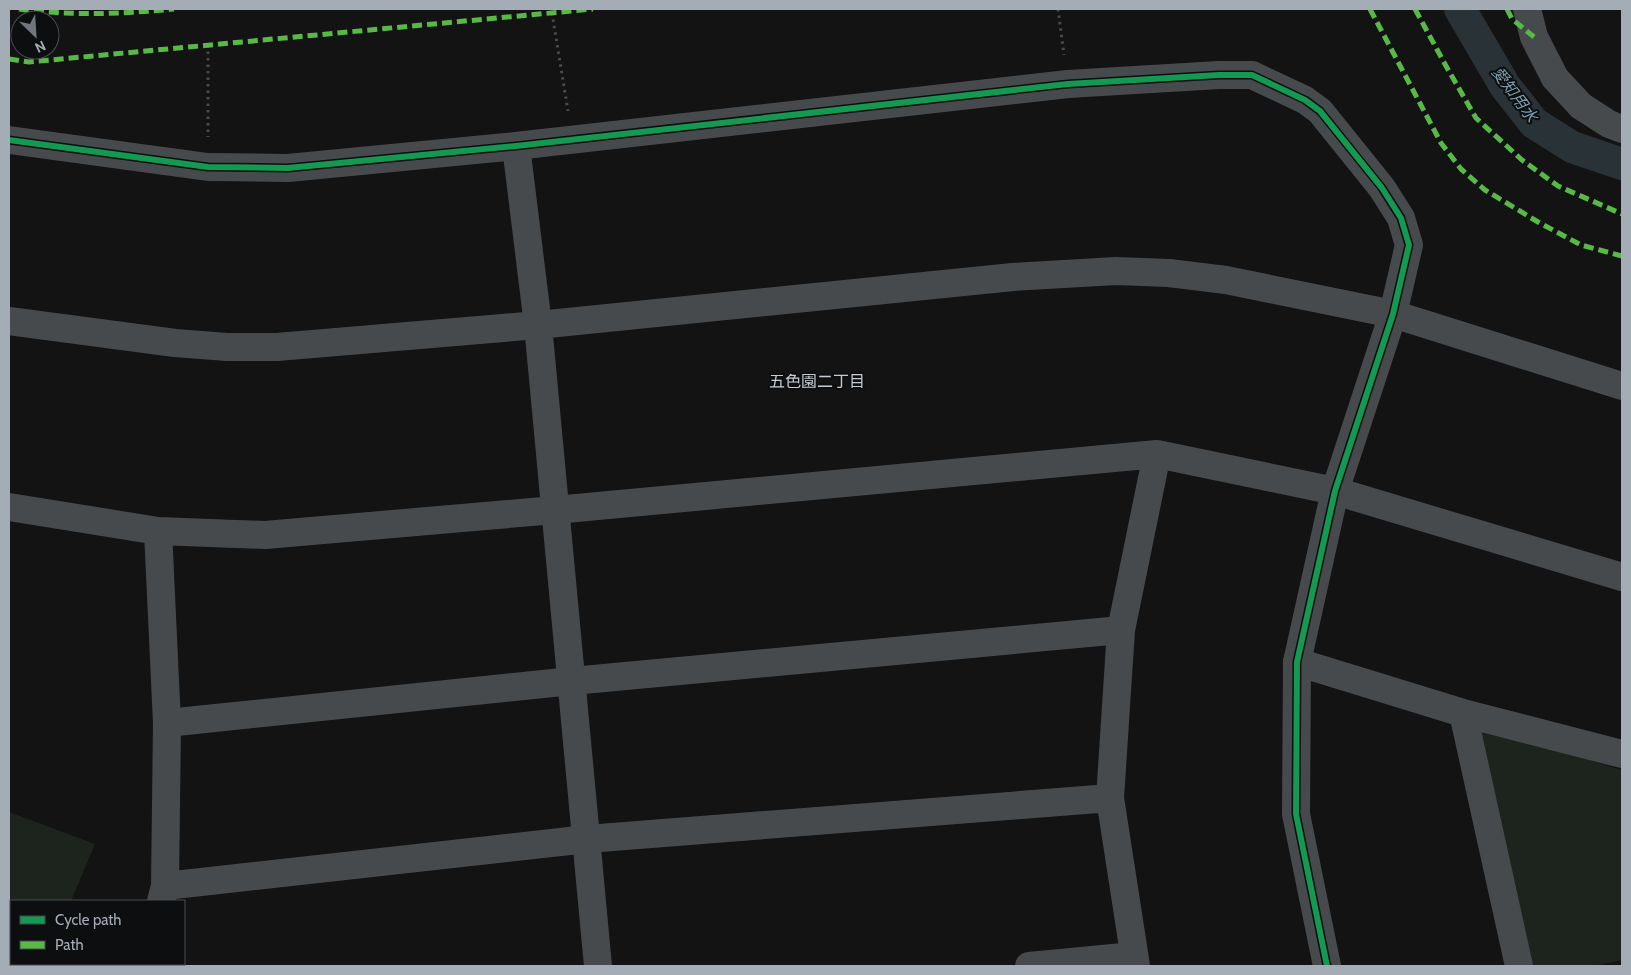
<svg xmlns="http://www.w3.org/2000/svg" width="1631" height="975" font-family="Cabin,'Noto Sans JP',sans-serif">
  <rect width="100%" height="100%" fill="#131313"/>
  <path fill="#1d241d" d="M1474,725L1622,770V960L1595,966H1528Z
    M9,812L95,844L71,901H11V964H45L44,966H9Z"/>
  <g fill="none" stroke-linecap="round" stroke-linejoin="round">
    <path stroke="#293236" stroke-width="32" d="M1460,9L1505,86L1534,123L1572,147L1622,164"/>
    <path stroke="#494a4e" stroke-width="3" stroke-dasharray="2.5 4" stroke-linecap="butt" d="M1058,9L1064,55
      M552,13L568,111
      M208,45V137"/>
    <path stroke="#474a4c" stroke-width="28" d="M1527,9L1534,37L1555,78L1581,106L1609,124L1622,129
      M9,140L208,167L288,168L516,146L1068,84L1219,75H1252L1305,100L1320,111L1382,188L1401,218L1409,245L1393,314
      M516,146L538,325
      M9,507L158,531L265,535L555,510L1157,454L1335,491L1622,577
      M158,531L167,723L165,886L161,901
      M1297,662L1463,713L1622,754
      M1463,713L1519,966
      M167,723L572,681L1121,630
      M165,886L587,839L1110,798
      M138,966L140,964
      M1029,966L1134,956
      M1136,966L1110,798L1121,630L1157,454"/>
    <path stroke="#474a4c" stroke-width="28" d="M9,321L175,343L227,347H277L538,325L1013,277L1116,271L1169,273L1226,280L1393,314L1622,386
      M538,325L598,966
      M1327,966L1296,814L1297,662L1335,491L1393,314"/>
    <path stroke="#58b947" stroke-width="5" stroke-dasharray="10 5" stroke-linecap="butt" d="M19,9C70,16 122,14 174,9
      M1370,9L1441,143L1461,169L1485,190L1538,222L1581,245L1622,256
      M1415,9L1446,66L1476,118L1522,160L1558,186L1622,214
      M1507,9L1512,19L1534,37
      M9,59L29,62L593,9"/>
    <g stroke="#0d0e0f" stroke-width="9">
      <path id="cycleway" d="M9,140L208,167L288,168L516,146L1068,84L1219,75H1252L1305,100L1320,111L1382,188L1401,218L1409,245L1393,314L1335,491L1297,662L1296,814L1327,966"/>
    </g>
    <use href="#cycleway" stroke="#139951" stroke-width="6"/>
  </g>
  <g text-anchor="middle" stroke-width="4" stroke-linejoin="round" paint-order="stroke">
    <g font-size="16" font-style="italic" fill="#7a9fb0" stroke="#0d0e0f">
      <text transform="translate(1515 94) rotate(53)" y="6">愛知用水</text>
    </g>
    <g font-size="16" fill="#c5cad1" stroke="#0d0e0f">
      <text x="817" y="387">五色園二丁目</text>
    </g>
  </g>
  <rect width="1631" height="975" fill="none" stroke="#a4acb5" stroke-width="20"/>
  <rect x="10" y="900" width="175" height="65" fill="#0d0e0f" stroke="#494d51"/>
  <rect x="20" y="916" width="25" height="8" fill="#139951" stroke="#494d51"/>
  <text x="55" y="925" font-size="15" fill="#a4acb5">Cycle path</text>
  <rect x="20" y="941" width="25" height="8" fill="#58b947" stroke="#494d51"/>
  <text x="55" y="950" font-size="15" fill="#a4acb5">Path</text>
  <g transform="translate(35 35) rotate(155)"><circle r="24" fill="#0d0e0f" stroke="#494d51"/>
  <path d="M0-4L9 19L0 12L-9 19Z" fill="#71767c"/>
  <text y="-8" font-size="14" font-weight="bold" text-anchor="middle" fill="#a4acb5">N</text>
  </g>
</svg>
